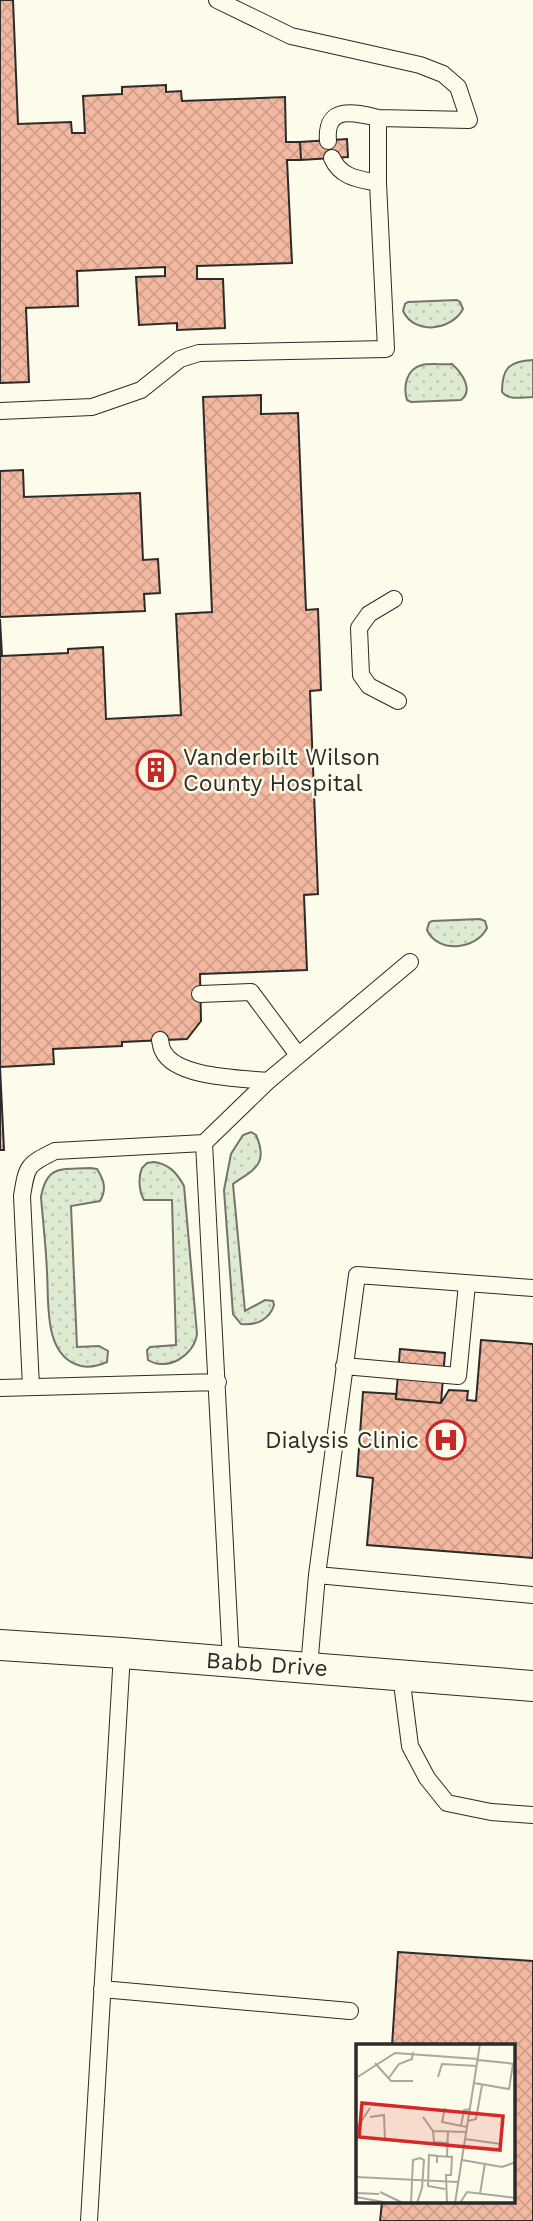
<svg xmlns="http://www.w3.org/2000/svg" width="533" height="2221" font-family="'Work Sans',sans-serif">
  <defs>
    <pattern id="grass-dots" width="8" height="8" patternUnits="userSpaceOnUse" patternTransform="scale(1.75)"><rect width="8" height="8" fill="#deebd1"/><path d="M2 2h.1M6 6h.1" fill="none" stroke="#bfcab4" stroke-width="1.8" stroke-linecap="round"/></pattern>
    <pattern id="building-cross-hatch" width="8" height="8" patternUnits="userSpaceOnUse" patternTransform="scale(1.75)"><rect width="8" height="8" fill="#f2b8a0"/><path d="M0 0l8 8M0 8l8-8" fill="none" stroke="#d09e8a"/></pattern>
  </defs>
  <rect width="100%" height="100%" fill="#fdfbea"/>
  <path fill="url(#grass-dots)" stroke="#74746e" stroke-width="2" d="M457,300L460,302L463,309C452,330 415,336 403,311L405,304L408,302Z
    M533,360V397C522,397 509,401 502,392C502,368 509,361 533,360Z
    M452,364C462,373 474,390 461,400L411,402L407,400C403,387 406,369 422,365C430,363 443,365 452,364Z
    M480,919L485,921L487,928C476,950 438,954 427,930L429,923L432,921Z
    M251,1132L256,1135C269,1165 254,1169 233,1184L245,1311L265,1300L273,1301L274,1305C270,1319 256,1326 241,1324L233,1314L224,1190L231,1154L243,1135Z
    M154,1162C169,1164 177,1173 184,1186L197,1334C194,1356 167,1372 148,1360L147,1350L150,1347L176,1345L172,1200H144C139,1192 138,1177 142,1168L147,1163Z
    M90,1168L97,1169C104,1180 107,1189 100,1201L71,1206L77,1347L99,1346L108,1351L107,1362C98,1366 90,1368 81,1366C43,1357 49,1302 47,1272C46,1247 43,1222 41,1197C47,1164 61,1170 90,1168Z"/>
  <path fill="url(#building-cross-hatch)" stroke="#2b2b2b" stroke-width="2" d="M0,0H13L18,124L71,122L72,133H85L83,96L122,94V87L166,85V92L181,91L182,101L285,97L286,142H300L301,160H287L292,263L197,266V279H223L225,328L177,330V323L139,325L136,277L165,276V267L77,271L78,306L26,308L29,382L0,383Z
    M347,139L348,157L301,160L300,142Z
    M261,395V414L298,413L306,610L318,609L321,690L310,691L318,894L304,895L307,970L200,974L201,1021L187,1039L122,1042V1046L53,1049L54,1064L0,1067L4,1150H0V619L2,656L68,653V649L103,647L106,719L181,715L176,614L212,612L203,397Z
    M23,470L24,497L140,493L143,560L158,559L160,593L144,594L145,611L0,617V471Z
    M481,1340L533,1344V1558L367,1545L373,1478L357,1476L363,1392L396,1394V1399L441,1403L449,1390L468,1391L467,1400L476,1401Z
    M400,1349L445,1353L441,1403L396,1399Z
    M398,1952L533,1961V2221H380L382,2202H514V2046H392Z"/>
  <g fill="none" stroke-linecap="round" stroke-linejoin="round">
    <g stroke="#2b2b2b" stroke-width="18">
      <path id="service" d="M217,0L291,36L420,65L443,74L458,87L469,120L378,118
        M332,158C341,178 359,179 378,183
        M0,411L92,407L141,390L180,359L199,353L386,349L378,183V118C354,112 325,105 328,141
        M394,599L369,614L359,628L361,675L369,686L398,701
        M200,994L251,992L298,1055
        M160,1040C161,1044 161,1048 163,1051C176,1078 241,1078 268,1081
        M344,1366L458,1376L467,1284
        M31,1387L22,1196C27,1165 27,1165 55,1151L204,1143
        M0,1388L218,1382
        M317,1575L533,1595
        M231,1661L204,1143L268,1081L410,962
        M309,1667L317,1575L357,1275L533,1288
        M401,1675L410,1746L427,1778L447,1803L491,1812L533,1815
        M102,1989L350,2011
        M89,2221L122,1653"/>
    </g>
    <g stroke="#2b2b2b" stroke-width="32">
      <path id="minor" d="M0,1645L122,1653L533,1686"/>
    </g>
    <use href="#service" stroke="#fdfbea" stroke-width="16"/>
    <use href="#minor" stroke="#fdfbea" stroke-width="30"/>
  </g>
  <defs>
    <g id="building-ring" transform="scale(2.0125)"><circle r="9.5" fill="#fdfbea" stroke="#c62828" stroke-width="1.5"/><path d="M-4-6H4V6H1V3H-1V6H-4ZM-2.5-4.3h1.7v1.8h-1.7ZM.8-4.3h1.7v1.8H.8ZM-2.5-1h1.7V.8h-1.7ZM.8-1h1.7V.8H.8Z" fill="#c62828"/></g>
    <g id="hospital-ring" transform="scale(2.0125)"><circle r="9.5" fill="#fdfbea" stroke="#c62828" stroke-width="1.5"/><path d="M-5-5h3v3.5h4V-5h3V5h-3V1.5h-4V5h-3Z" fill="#c62828"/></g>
  </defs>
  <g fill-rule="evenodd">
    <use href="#building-ring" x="156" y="770"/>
    <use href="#hospital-ring" x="446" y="1440"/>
  </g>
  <g text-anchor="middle" stroke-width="5" stroke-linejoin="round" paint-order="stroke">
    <g font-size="23" fill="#2b2b2b" stroke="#fdfbea" text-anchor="start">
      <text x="183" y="765">Vanderbilt Wilson<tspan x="183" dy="26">County Hospital</tspan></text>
      <text x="419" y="1448" text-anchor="end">Dialysis Clinic</text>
    </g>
    <g font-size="23" fill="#2b2b2b" stroke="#fdfbea">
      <text transform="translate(267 1664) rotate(4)" y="8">Babb Drive</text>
    </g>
  </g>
  <g transform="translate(356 2044)">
    <rect width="159" height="159" fill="#fdfbea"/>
    <path fill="none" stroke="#a9a89e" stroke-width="2" d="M122,16L160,20M19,19L35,37H57M82,33L86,20L121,22M0,34L39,9L122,15M32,35L43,20L56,15L57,8M118,39L153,45L157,20M89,64L86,78L111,83M14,73L28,71L29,96M67,73L77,87L110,88M112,77L120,75L126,41M105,82L108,66L114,65M0,85L14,64M77,87L78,98L92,99M109,95L145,100M81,112L96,113L95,131H90L91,159M91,112L92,87M106,116L146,123L160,118M81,119V112L73,111L72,142L89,145M0,133L102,138M24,148L47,159M0,149L23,150M124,150L129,119M0,153L33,159M55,159L57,116L64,114L68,116L66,144L61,159M99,159L124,0M104,159L111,148L160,154"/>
    <path fill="#d62828" fill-opacity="0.15" stroke="#d62828" stroke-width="3.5" d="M6,59L147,72L144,106L3,93Z"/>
    <rect width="159" height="159" fill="none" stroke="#2b2b2b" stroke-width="3.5"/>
  </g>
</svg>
